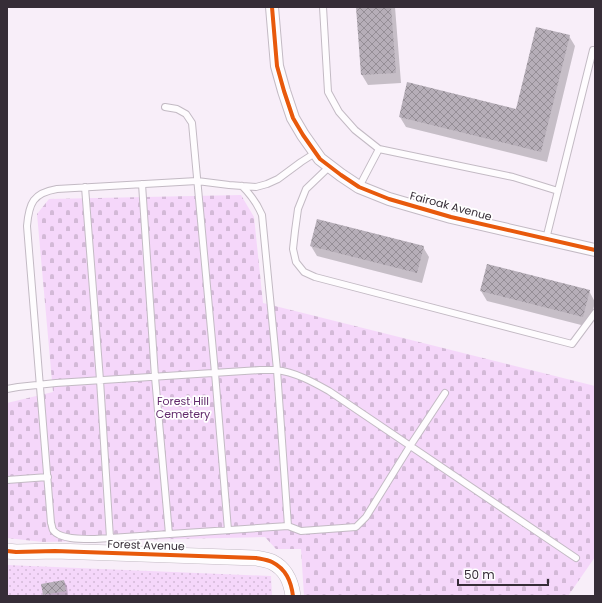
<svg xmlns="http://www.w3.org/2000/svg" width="602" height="603" font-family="Poppins,sans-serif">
  <defs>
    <pattern id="cemetery-stones" width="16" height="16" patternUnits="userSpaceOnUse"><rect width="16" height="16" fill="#f5d7fa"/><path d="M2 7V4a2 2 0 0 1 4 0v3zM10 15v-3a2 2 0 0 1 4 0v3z" fill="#d3b9d7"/></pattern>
    <pattern id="park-dots" width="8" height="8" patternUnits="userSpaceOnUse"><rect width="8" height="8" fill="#f5d7fa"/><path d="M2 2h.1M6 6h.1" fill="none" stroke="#d3b9d7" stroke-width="1.8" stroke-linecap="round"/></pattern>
    <pattern id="building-cross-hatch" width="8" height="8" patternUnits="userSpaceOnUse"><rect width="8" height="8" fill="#b6aeb8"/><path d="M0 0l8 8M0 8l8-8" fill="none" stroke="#958e96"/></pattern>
  </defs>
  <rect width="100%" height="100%" fill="#f8eef9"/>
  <path fill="url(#cemetery-stones)" d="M241,195L254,217L263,303L595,386V557L568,596H304L301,549H276L265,537L43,542L7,538V403L53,392L37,214L49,199Z"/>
  <path fill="url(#park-dots)" d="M7,565L271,576L272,596H7Z"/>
  <path fill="#0003" d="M357,7H395L401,83L368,85L362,75Z
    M569,36L575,46L547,162L406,127L400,117L516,110Z
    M311,246L423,247L429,257L422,283L317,256Z
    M481,291H589L595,302L589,327L487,301Z
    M64,581L67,586L68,596H44V595Z"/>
  <path fill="url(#building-cross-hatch)" d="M356,7H391L396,73L361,75Z
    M536,27L570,35L541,152L399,117L407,82L516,109Z
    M317,219L424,246L417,273L310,246Z
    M487,264L590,290L583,317L480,291Z
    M64,580L66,591L43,595L41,584Z"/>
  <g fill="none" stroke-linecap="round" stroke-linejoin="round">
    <g stroke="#c3bac4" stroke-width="8">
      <path id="service" d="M323,7L328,92L339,112L355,130L379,149L513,177L558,191
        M165,107L177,109L186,114L192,123L215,373L228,530
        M315,153L301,162L278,179L267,184L256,187L229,185L197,181L57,189C33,193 29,203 27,226L51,523C52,525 52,528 53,530C60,540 84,539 95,539L288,526L301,531L356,527L366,517L410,446L445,393
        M330,166L306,189L298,209L295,231L293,249L296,262L304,272L315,277L572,344L595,313
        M142,184L155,377L169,534
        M242,186C251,195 257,203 262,215L277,370L288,526
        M85,187L100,380L110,538
        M359,187L379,149
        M546,239L593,50
        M7,389L18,387L56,383L260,370C266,370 271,370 276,370C295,372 313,382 329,391L576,558
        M7,480L48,477"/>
    </g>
    <g stroke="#c3bac4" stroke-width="14">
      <path id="minor" d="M272,7L277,66L284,91L293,118L303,135L320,159L341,175L359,187L389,199L451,217L595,250"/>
    </g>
    <g stroke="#c3bac4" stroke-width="16">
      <path id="tertiary" d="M7,551L16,552L55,551L256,558C261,559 268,560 272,562C286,569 291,581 293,596"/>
    </g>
    <use href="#service" stroke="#fefcfe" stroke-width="6"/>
    <use href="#minor" stroke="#fefcfe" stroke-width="12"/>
    <use href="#tertiary" stroke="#fefcfe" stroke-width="15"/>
    <g stroke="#fff" stroke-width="6">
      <path id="cycleway" d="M272,7L277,66L284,91L293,118L303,135L320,159L341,175L359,187L389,199L451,217L595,250
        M7,551L16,552L55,551L256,558C261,559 268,560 272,562C286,569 291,581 293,596"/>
    </g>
    <use href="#cycleway" stroke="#e8590c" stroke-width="4"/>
  </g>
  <g text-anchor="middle" stroke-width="3.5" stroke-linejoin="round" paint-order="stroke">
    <g font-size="11" fill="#362d37" stroke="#fff">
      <text transform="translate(451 206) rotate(15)" y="4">Fairoak Avenue</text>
      <text transform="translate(146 545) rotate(2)" y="4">Forest Avenue</text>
    </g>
    <g font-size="11" fill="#622b6c" stroke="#fff">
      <text x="183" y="405">Forest Hill<tspan x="183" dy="13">Cemetery</tspan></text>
    </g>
  </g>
  <rect width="602" height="603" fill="none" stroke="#362d37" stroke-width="16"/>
  <path d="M458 579v6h90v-6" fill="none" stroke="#362d37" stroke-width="2"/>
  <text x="464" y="579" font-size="12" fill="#362d37" stroke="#ffffff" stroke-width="3" paint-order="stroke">50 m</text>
</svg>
